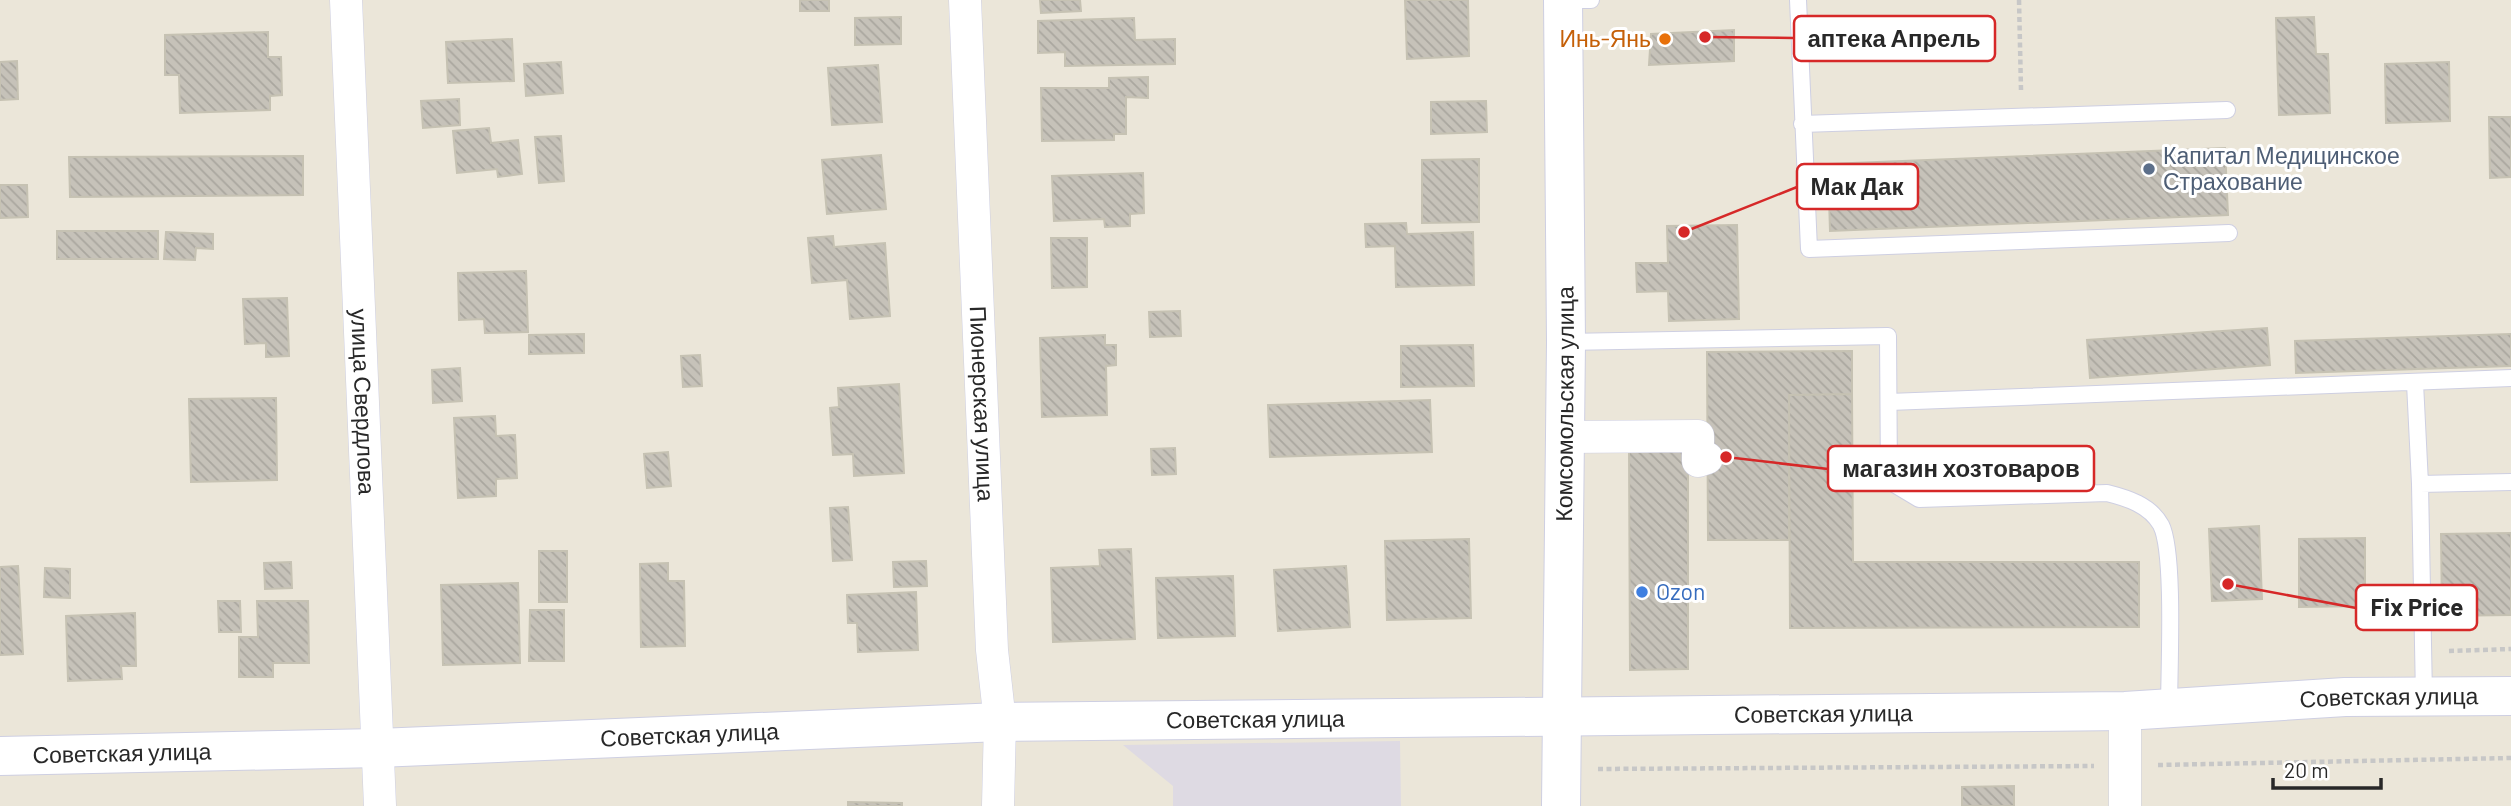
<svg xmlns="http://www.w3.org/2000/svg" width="2511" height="806" font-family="Barlow,sans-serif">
  <defs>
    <pattern id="building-back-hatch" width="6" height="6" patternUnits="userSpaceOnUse" patternTransform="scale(1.75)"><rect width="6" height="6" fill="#c6c2b9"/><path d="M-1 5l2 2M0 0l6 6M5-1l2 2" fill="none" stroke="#aaa79f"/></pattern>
  </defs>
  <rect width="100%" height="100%" fill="#ebe6d9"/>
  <path fill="#dedae3" d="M1400,741L1401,806H1173V786L1123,745Z"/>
  <path fill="url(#building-back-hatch)" stroke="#c6c2b3" stroke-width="2" d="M800,0H829V11H800Z
    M1040,0H1080L1081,11L1041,13Z
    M1405,0H1468L1469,56L1407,59Z
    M901,17V44L855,45V18Z
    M2314,17L2316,54H2328L2330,113L2279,115L2276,18Z
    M1134,18L1135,40L1175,39V64L1065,66V52L1038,53V21Z
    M1734,30V61L1649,65L1651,34Z
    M268,32V57H281L282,95L270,96V110L180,113L179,75H165V35Z
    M512,39L514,81L448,83L446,42Z
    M17,61L18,99L0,100V62Z
    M561,62L563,93L526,96L524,64Z
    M2449,62L2450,121L2386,123L2385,64Z
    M878,65L882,122L832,125L828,68Z
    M1148,77V98L1126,97V134H1114V140L1042,141L1041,88H1109V78Z
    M459,99L460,125L423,128L421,101Z
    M1486,101L1487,132L1431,134V102Z
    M2489,117H2511V177L2490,178Z
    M489,128L491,143L518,140L522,174L498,177L497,169L457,173L453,131Z
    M561,136L564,181L539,183L535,137Z
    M2225,148L2228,215L1830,231L1828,164Z
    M881,155L886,209L827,214L822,160Z
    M303,156V195L70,197L69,157Z
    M1479,159V222L1422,223V160Z
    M1143,173L1144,213L1130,214V226L1105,227L1104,219L1054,221L1052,176Z
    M0,185H27L28,217L0,218Z
    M1406,223L1407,234L1473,232L1474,285L1396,287L1395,246L1366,247L1365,224Z
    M1737,225L1739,319L1669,321L1668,291L1637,292L1636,263H1668L1667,226Z
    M57,231H158V259H57Z
    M166,232L213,234V249L196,248L195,260L164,259Z
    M833,236L834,247L885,243L890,316L850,319L847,280L812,283L808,238Z
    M1051,238H1087V287L1052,288Z
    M526,271L528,332L485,333L484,319L459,320L458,273Z
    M287,298L289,356L266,357V343L245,344L243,299Z
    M1180,311L1181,336L1150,337L1149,312Z
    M2267,328L2270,365L2090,378L2087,340Z
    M584,334V353L529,354V335Z
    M2511,334V366L2296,373L2295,341Z
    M1105,335V345H1116V365L1106,366L1107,415L1042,417L1040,338Z
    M1473,345L1474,386L1401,387V346Z
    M1852,351V394L1789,395V540H1708L1707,352Z
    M700,355L702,386L683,387L681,356Z
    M460,368L462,401L433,403L432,370Z
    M899,384L904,473L854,476L853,454L833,455L830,408L839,407L838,388Z
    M1852,394L1853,562H2139V627L1790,628L1789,395Z
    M276,398L277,480L191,482L189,399Z
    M1430,400L1432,452L1270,457L1268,405Z
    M495,416L496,436L515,435L517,478L496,479V496L458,498L454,418Z
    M1688,445V669L1630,670L1629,446Z
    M1175,448L1176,474L1152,475L1151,449Z
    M668,452L671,486L647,488L644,454Z
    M848,507L852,560L833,561L830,508Z
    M2259,526L2262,599L2212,601L2209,529Z
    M2511,533V615L2442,616L2441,534Z
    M2365,538V606L2299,607V539Z
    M1469,539L1471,618L1387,620L1385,541Z
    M1131,549L1135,639L1053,642L1051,568L1100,566L1099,550Z
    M539,551H567V602H539Z
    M926,561L927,586L894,587L893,562Z
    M291,562L292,588L265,589L264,563Z
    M668,563V581H684L685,646L641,647L640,564Z
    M18,566L23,654L0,655V567Z
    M1346,566L1350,627L1278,631L1274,570Z
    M45,568L70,569V598L44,597Z
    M1233,576L1235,636L1158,638L1156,578Z
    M518,583L520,663L443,665L441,585Z
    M916,592L918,650L858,652L857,623H848L847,595Z
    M218,601H240L241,632H219Z
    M257,601H308L309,663H273V677H239V637H258Z
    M530,610H564V661H529Z
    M135,613L136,666H121L122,679L68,681L66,616Z
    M2014,786V806H1962V787Z
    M848,802L902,803V806H848Z"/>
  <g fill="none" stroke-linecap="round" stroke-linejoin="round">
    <g stroke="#cecfe2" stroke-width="18">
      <path id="service" d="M1563,0H1591
        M1798,0L1809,249L2229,233
        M1802,124L2227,110
        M1566,342L1888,336L1889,481L1919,499L2107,493C2127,498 2150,505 2161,525C2175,552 2169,672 2169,709
        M2415,383L2420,484
        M1889,402L2511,378
        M2424,697L2420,484L2511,482"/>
    </g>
    <g stroke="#cecfe2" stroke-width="33">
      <g id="minor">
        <path id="s1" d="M346,0L380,806"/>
        <path id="s2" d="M965,0L992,650L1000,722L998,806"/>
        <path d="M1565,437L1698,436V461L1707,458"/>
        <path d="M2125,806V711"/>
      </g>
    </g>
    <g stroke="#cecfe2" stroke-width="40">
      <g id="tertiary">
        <path id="s3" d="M0,756L378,748L1000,722L2125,711L2345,697L2511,696"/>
        <path id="s4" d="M1561,806L1566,342L1563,0"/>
      </g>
    </g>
    <path stroke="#c7c7c7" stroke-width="4.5" stroke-dasharray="5 3.5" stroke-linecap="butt" d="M2019,0L2021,90
      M2449,651L2511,649
      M2158,765L2511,758
      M1598,769L2094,766"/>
    <use href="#service" stroke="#fff" stroke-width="16"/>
    <use href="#minor" stroke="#fff" stroke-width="32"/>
    <use href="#tertiary" stroke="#fff" stroke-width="38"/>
  </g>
  <circle fill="#e8710a" stroke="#fff" stroke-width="2.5" cx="1665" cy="39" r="7"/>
  <circle fill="#5c6f8a" stroke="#fff" stroke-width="2.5" cx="2149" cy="169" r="7"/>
  <circle fill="#3f7fe0" stroke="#fff" stroke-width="2.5" cx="1642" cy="592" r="7"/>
  <g text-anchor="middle" stroke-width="6" stroke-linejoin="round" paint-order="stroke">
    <g font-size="23" fill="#c56008" stroke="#fff" text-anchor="end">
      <text x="1651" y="47">Инь-Янь</text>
    </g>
    <g font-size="23" fill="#4e5e75" stroke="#fff" text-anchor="start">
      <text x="2163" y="164">Капитал Медицинское<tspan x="2163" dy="26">Страхование</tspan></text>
    </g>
    <g font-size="23" fill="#282828" stroke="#fff">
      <text dy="8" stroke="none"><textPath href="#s1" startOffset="402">улица Свердлова</textPath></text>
      <text dy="8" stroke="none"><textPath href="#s2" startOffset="404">Пионерская улица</textPath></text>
      <text dy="8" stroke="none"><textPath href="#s4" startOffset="402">Комсомольская улица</textPath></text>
      <text dy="8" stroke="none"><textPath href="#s3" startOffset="2390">Советская улица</textPath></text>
      <text dy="8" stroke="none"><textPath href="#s3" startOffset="1824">Советская улица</textPath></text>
      <text dy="8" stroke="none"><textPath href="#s3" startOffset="1256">Советская улица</textPath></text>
      <text dy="8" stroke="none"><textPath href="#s3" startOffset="690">Советская улица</textPath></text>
      <text dy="8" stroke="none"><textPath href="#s3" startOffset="122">Советская улица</textPath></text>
    </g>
    <g font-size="23" fill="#366cbe" stroke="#fff" text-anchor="start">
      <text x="1656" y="600">Ozon</text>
    </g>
  </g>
  <path fill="none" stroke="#d62828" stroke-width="2.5" d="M1705 37L1794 38M1684 232L1797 187M1726 457L1828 469M2228 584L2356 608"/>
  <g fill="#d62828" stroke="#fff" stroke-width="2.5">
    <circle cx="1705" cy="37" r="7"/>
    <circle cx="1684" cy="232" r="7"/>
    <circle cx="1726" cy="457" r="7"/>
    <circle cx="2228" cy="584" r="7"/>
  </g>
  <g fill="#fff" stroke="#d62828" stroke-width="2.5">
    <rect x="1794" y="16" width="201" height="45" rx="7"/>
    <rect x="1797" y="164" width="121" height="45" rx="7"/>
    <rect x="1828" y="446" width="266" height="45" rx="7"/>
    <rect x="2356" y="585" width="121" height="45" rx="7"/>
  </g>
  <g font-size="24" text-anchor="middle" font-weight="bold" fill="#282828">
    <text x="1894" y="47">аптека Апрель</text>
    <text x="1857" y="195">Мак Дак</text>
    <text x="1961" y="477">магазин хозтоваров</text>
    <text x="2417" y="616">Fix Price</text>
  </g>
  <path d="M2273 778v10h108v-10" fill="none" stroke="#282828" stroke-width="3.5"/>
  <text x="2284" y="778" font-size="21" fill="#282828" stroke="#ffffff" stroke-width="5" paint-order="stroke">20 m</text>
</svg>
